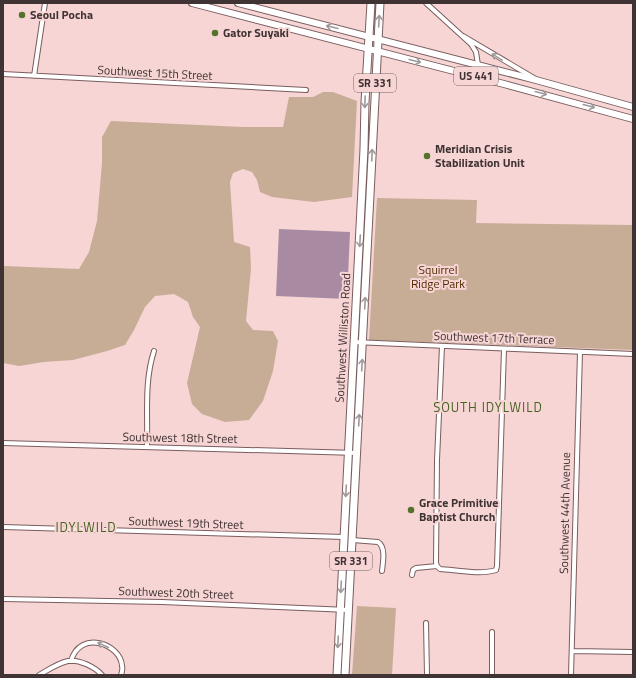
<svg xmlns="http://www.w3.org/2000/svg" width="636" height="678" font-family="'Titillium Web',sans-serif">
  <rect width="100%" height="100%" fill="#f7d5d5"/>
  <path fill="#c7ad96" d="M323,92H333L357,101L352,197L314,202L272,197L260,192L257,180L252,172L243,169L233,173L230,182L234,242L250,247L251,269L246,321L253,330L273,331L278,341L273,371L263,401L249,420L225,422L202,414L192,404L187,383L200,327L193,317L188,302L174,294L155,296L145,307L134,330L125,345L107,351L73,360L44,362L19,366L3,363V266L79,269L89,252L97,221L102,163V137L111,121L243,127H283L289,97H313Z
    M377,198L477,200L476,223L633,225V350L369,340Z
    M357,606L396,608L392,675H352Z"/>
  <path fill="#a88ba2" d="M279,229L350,232L347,299L276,296Z"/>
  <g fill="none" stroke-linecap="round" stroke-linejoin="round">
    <g stroke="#7a5d5e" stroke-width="6">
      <path id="street" d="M426,3L471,44L476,52L478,65
        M463,36L534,78
        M3,74L306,90
        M34,76L45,3
        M354,342L633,354
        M3,443L357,453
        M147,447C148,415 144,382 154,351
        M3,527L344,537
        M352,540L378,542C386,547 383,562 382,571
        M437,566L436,563L437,460L442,346
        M412,575L413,570L416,568L437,566L440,569C456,570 481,575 496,570L497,566L504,349
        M3,599L162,602L349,610
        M426,623L427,675
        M572,651L633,652
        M71,661C80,629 121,644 122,666C123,669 122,672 121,675
        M39,675C48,670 58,663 68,661C79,659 95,667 102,675
        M492,675V632
        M571,675L580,352"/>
    </g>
    <g stroke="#7a5d5e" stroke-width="8">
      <path id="primary" d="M192,3L504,84L633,119
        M238,3L536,80L633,107
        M478,65L482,71L493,79"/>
    </g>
    <g stroke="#7a5d5e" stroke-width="9">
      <path id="highway" d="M337,675L364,149L365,102L371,3
        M345,675L380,3"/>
    </g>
    <use href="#street" stroke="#fff" stroke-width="4"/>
    <use href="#primary" stroke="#fff" stroke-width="6"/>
    <use href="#highway" stroke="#fff" stroke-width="7"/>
  </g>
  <defs><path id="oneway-shaft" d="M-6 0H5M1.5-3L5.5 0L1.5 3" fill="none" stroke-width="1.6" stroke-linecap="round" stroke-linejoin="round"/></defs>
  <g stroke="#a09999">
    <use href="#oneway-shaft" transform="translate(379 21) rotate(-87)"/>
    <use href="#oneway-shaft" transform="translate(332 27) rotate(-166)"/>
    <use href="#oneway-shaft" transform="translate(497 57) rotate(-149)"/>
    <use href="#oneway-shaft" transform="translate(415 61) rotate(14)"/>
    <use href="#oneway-shaft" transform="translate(541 93) rotate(15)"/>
    <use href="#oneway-shaft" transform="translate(365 102) rotate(92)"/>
    <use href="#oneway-shaft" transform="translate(589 106) rotate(15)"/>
    <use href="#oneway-shaft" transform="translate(372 155) rotate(-87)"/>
    <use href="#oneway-shaft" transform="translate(360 241) rotate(93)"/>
    <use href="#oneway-shaft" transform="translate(365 303) rotate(-87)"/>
    <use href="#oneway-shaft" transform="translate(362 365) rotate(-87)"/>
    <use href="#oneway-shaft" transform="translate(359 420) rotate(-87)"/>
    <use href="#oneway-shaft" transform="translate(346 491) rotate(93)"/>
    <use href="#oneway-shaft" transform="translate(341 587) rotate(93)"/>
    <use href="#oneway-shaft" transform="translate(338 642) rotate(93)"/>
    <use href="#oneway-shaft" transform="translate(103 645) rotate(-155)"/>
  </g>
  <g fill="#53732a" stroke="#f7d5d5" stroke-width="1.5">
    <circle cx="22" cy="15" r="4"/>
    <circle cx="215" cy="33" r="4"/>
    <circle cx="427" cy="156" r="4"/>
    <circle cx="411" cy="510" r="4"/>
  </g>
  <g text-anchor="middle" stroke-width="4" stroke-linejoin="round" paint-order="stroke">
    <g fill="#f7d5d5" stroke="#776464" stroke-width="1">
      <rect x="454" y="67" width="44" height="18" rx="3"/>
      <rect x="354" y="74" width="42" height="18" rx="3"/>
      <rect x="330" y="552" width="42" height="18" rx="3"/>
    </g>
    <g font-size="11" font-weight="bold" fill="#403333">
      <text x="476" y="80">US 441</text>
      <text x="375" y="87">SR 331</text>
      <text x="351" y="565">SR 331</text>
    </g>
    <g font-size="12" font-weight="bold" fill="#403333" stroke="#f7d5d5" text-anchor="start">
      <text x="30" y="19">Seoul Pocha</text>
      <text x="223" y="37">Gator Suyaki</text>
      <text x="435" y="153">Meridian Crisis<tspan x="435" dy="14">Stabilization Unit</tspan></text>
      <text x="419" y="507">Grace Primitive<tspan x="419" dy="14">Baptist Church</tspan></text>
    </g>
    <g font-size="12" fill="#403333" stroke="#f7d5d5">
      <text transform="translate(155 73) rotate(3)" y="4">Southwest 15th Street</text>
      <text transform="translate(343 338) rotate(-87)" y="4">Southwest Williston Road</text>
      <text transform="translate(494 338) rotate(2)" y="4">Southwest 17th Terrace</text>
      <text transform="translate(180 438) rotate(1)" y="4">Southwest 18th Street</text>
      <text transform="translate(565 513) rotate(-89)" y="4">Southwest 44th Avenue</text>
      <text transform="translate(186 523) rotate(2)" y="4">Southwest 19th Street</text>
      <text transform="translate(176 593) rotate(2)" y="4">Southwest 20th Street</text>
    </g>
    <g font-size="12" fill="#522c00" stroke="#f7d5d5">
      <text x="438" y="274">Squirrel<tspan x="438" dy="14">Ridge Park</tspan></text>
    </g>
    <g font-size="13" letter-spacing="1" fill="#45621f" stroke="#f7d5d5">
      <text x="488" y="412">SOUTH IDYLWILD</text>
      <text x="86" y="532">IDYLWILD</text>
    </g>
  </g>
  <rect width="636" height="678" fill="none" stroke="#403333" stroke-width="8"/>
</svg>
